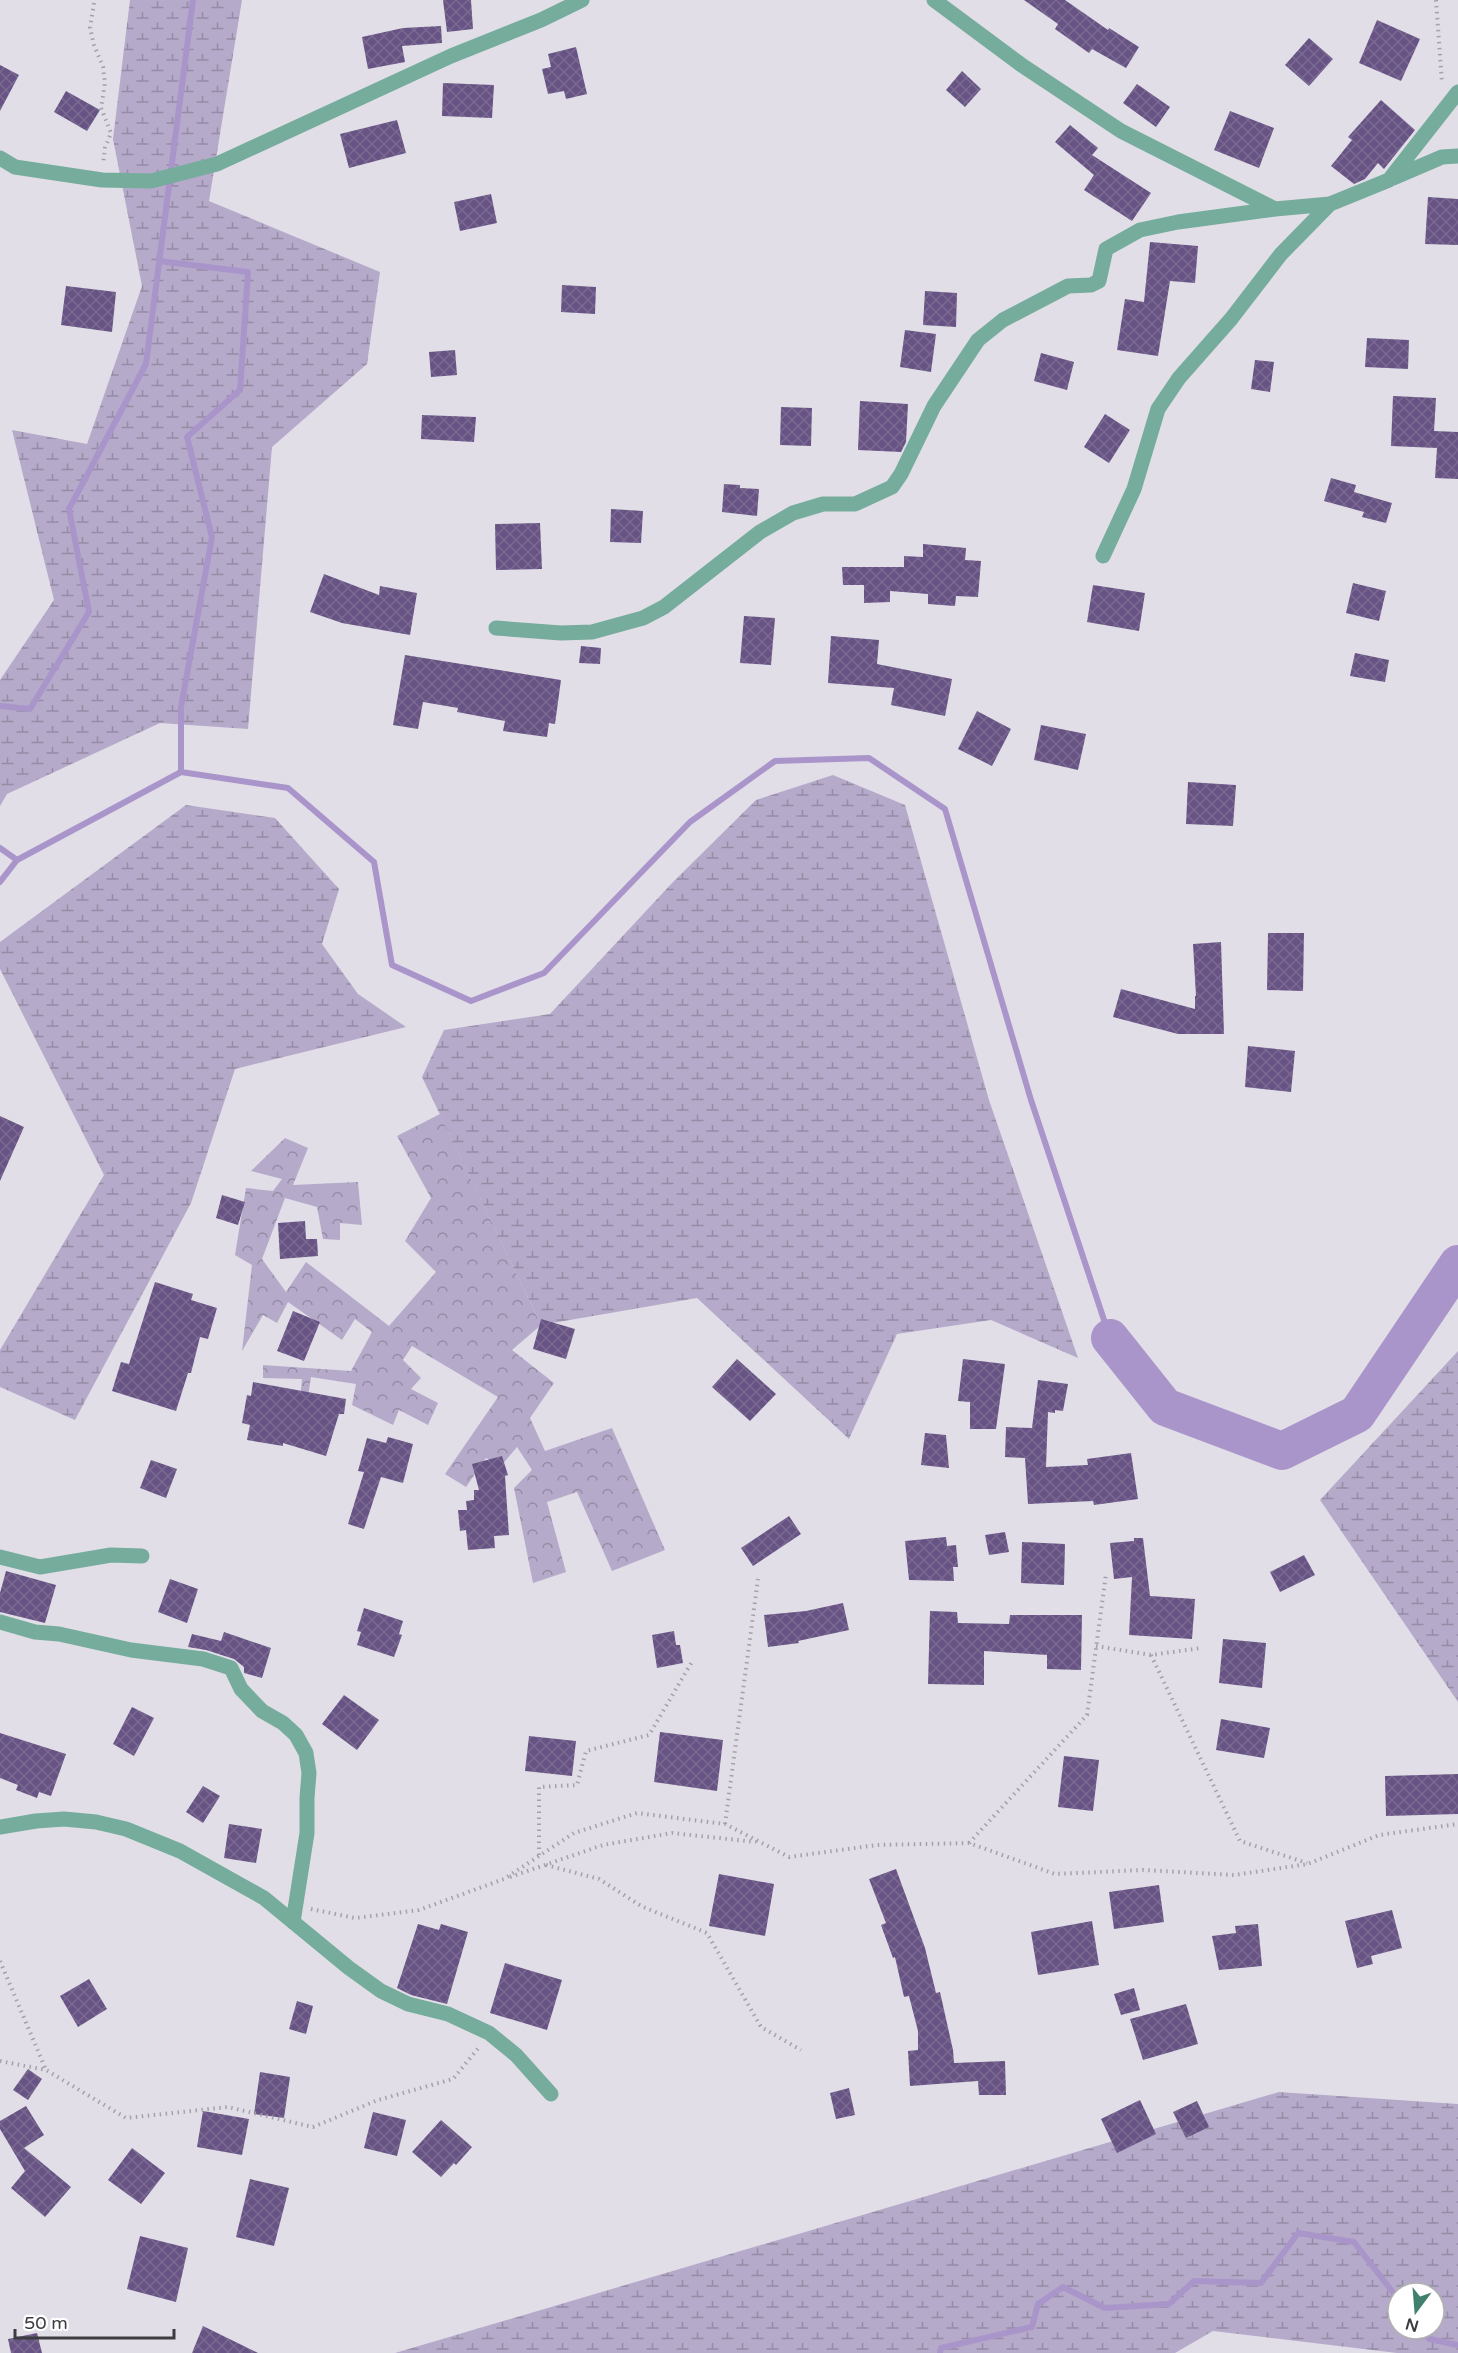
<svg xmlns="http://www.w3.org/2000/svg" width="1458" height="2353" font-family="'Varela Round',sans-serif">
  <defs>
    <pattern id="forest-crowns" width="20" height="18" patternUnits="userSpaceOnUse" patternTransform="scale(1.5)"><rect width="20" height="18" fill="#b6aaca"/><path d="M2 6a3 3 0 1 1 6 0M12 15a3 3 0 1 1 6 0" fill="none" stroke="#958ca5"/></pattern>
    <pattern id="wetland-marsh" width="20" height="14" patternUnits="userSpaceOnUse" patternTransform="scale(1.5)"><rect width="20" height="14" fill="#b6aaca"/><path d="M1 5h8M5 5V1M11 12h8M15 12V8" fill="none" stroke="#958ca5"/></pattern>
    <pattern id="building-cross-hatch" width="8" height="8" patternUnits="userSpaceOnUse" patternTransform="scale(1.5)"><rect width="8" height="8" fill="#675484"/><path d="M0 0l8 8M0 8l8-8" fill="none" stroke="#7a6a91"/></pattern>
  </defs>
  <rect width="100%" height="100%" fill="#e1dee8"/>
  <path fill="url(#forest-crowns)" d="M440,1114L541,1325L512,1350L554,1383L530,1418L545,1451L612,1428L665,1550L612,1571L577,1492L547,1502L566,1572L533,1583L514,1488L532,1470L517,1447L501,1466L486,1458L466,1487L445,1474L498,1397L412,1346L403,1360L421,1378L411,1389L438,1403L428,1425L399,1410L393,1425L352,1405L356,1384L311,1377L306,1410L299,1409L302,1379L263,1378V1365L351,1371L372,1332L355,1319L342,1340L288,1302L277,1323L263,1315L242,1351L252,1265L235,1255L246,1188L273,1191L282,1179L251,1171L285,1138L308,1148L293,1185L358,1182L362,1225L340,1223V1240L323,1239L317,1207L285,1198L262,1259L286,1292L306,1262L389,1326L436,1272L405,1241L431,1198L397,1136Z"/>
  <path fill="url(#wetland-marsh)" fill-rule="evenodd" d="M130,0H242L209,201L380,272L367,364L272,447L248,729L160,723L7,794L0,806V680L54,600L12,430L87,444L142,286L113,139Z
    M833,775L905,805L989,1100L1078,1358L991,1320L897,1334L849,1439L697,1298L541,1325L422,1077L444,1030L550,1014L673,882L756,800Z
    M186,805L275,818L339,889L322,944L358,994L406,1027L235,1069L191,1203L75,1420L0,1387V1350L104,1175L0,969V942Z
    M1458,1351V1702L1320,1500Z
    M1279,2092L1458,2104V2353H1397L1213,2331L1175,2353H395ZM1398,2293H1434V2329H1398Z"/>
  <g fill="none" stroke-linecap="round" stroke-linejoin="round">
    <path stroke="#aa95ca" stroke-width="6" d="M159,261L248,272L240,390L187,437L212,537L181,707V772
      M0,706L30,709L89,612L69,509L146,364L193,0
      M0,848L17,860
      M0,882L17,860L181,772L288,788L374,862L392,965L471,1001L544,973L690,822L775,761L869,758L945,809L1031,1100L1110,1338
      M1421,2329L1429,2339L1458,2345
      M940,2353L941,2348L1032,2327L1038,2304L1063,2287L1105,2308L1169,2304L1194,2281L1261,2283L1298,2233L1354,2242L1398,2299"/>
    <path stroke="#aa95ca" stroke-width="38" d="M1110,1338L1165,1407L1282,1451L1357,1414L1458,1264"/>
  </g>
  <path fill="url(#building-cross-hatch)" d="M443,0H471L473,29L447,32Z
    M1024,0H1065L1108,30L1109,28L1139,47L1126,68L1092,49L1089,53L1055,29L1058,24Z
    M1377,20L1420,39L1401,81L1359,63Z
    M441,26L442,43L402,46L405,62L368,69L362,37L403,28Z
    M1309,38L1333,59L1309,86L1285,65Z
    M576,47L587,94L566,99L564,91L548,94L542,69L551,67L548,54Z
    M0,65L19,75L0,111Z
    M962,71L981,89L965,107L946,90Z
    M443,83L494,85L492,118L442,116Z
    M1137,84L1170,107L1156,127L1123,103Z
    M66,91L100,110L87,131L54,112Z
    M1381,100L1415,130L1384,169L1378,163L1365,179L1354,184L1331,166L1352,140L1348,137Z
    M1230,111L1274,128L1259,168L1214,150Z
    M397,120L406,153L349,168L340,134Z
    M1070,125L1098,148L1092,155L1151,193L1132,221L1084,190L1094,175L1055,142Z
    M491,194L497,223L460,231L454,202Z
    M1428,197L1458,199V245L1425,244Z
    M1150,242L1198,246L1195,283L1170,281L1158,356L1117,350L1125,299L1144,302Z
    M562,285L596,287L595,314L561,312Z
    M66,286L116,292L112,332L61,325Z
    M925,291L957,293L956,327L923,325Z
    M905,330L936,334L931,372L900,367Z
    M1367,338L1409,340L1408,369L1365,367Z
    M455,350L457,375L431,377L429,352Z
    M1041,353L1074,362L1067,390L1034,381Z
    M1255,360L1274,362L1270,392L1251,389Z
    M1393,396L1436,398L1434,431L1458,432V479L1435,478L1437,448L1391,446Z
    M860,401L908,404L906,442L901,452L858,450Z
    M781,407L812,408L811,446L780,445Z
    M1105,414L1130,430L1109,463L1084,447Z
    M422,415L476,417L474,442L421,439Z
    M1331,478L1356,485L1354,492L1392,503L1386,523L1362,517L1364,512L1324,501Z
    M724,484L740,485V488L759,489L757,516L722,512Z
    M611,509L643,511L641,543L610,542Z
    M540,523L542,569L496,570L495,524Z
    M923,544L966,548L965,560L981,561L978,597L956,596L955,606L928,604V594L890,591V602L864,603V585H843L842,567H904V556L923,557Z
    M324,574L379,595L380,586L417,593L410,635L342,623L310,612Z
    M1353,583L1386,591L1379,621L1346,613Z
    M1093,585L1145,593L1139,631L1087,622Z
    M744,616L775,618L771,665L740,663Z
    M831,636L879,640L877,664L952,679L945,716L891,705L894,688L828,683Z
    M581,646L601,648L600,664L579,663Z
    M1355,653L1389,660L1385,682L1350,676Z
    M405,655L561,680L555,724L549,723L547,737L503,731L505,721L457,712L458,708L423,702L418,729L393,725Z
    M977,711L1011,729L992,766L958,749Z
    M1041,725L1086,734L1078,770L1034,760Z
    M1188,782L1236,785L1233,826L1186,824Z
    M1268,933H1304L1303,991L1267,990Z
    M1221,942L1224,1034H1178L1113,1017L1121,989L1195,1009V996H1196L1193,944Z
    M1248,1046L1295,1051L1291,1092L1245,1087Z
    M0,1116L24,1127L0,1181Z
    M222,1195L245,1202L238,1225L216,1218Z
    M305,1221L306,1239H317L318,1256L280,1259L278,1223Z
    M155,1282L193,1294L191,1300L217,1308L208,1339L200,1337L191,1373H188L176,1411L112,1391L121,1362L129,1364Z
    M293,1311L320,1322L304,1361L277,1351Z
    M541,1319L575,1329L566,1359L533,1349Z
    M737,1359L776,1394L750,1421L712,1387Z
    M963,1359L1005,1364L996,1429H970V1402L958,1401Z
    M1038,1380L1068,1384L1063,1411L1055,1410V1413L1048,1412L1046,1467L1088,1465L1087,1459L1131,1453L1138,1499L1094,1505L1093,1501L1028,1504L1025,1458L1005,1457L1006,1427L1032,1428Z
    M253,1382L346,1399L344,1414H339L326,1456L283,1443V1446L247,1440L250,1425L242,1423L247,1395L251,1396Z
    M925,1433L946,1435L949,1468L921,1465Z
    M388,1437L413,1444L403,1483L381,1477L364,1529L348,1524L364,1472L358,1471L367,1438L386,1443Z
    M502,1456L508,1475L505,1476L509,1535L494,1536L495,1548L468,1550L466,1530L460,1531L458,1510H467L466,1501L474,1500V1490H479L472,1464Z
    M151,1460L177,1469L166,1498L140,1488Z
    M789,1516L801,1534L753,1566L741,1548Z
    M1005,1532L1009,1552L989,1555L985,1535Z
    M946,1537L947,1546L956,1545L958,1567H953L954,1581L909,1580L905,1541Z
    M1134,1538H1143L1150,1596L1195,1599L1192,1639L1129,1635L1132,1577L1114,1579L1110,1543L1134,1541Z
    M1022,1542L1065,1544L1064,1585L1021,1583Z
    M1304,1555L1315,1575L1280,1592L1270,1572Z
    M6,1571L56,1585L45,1623L0,1612V1593Z
    M170,1579L198,1589L187,1623L158,1612Z
    M843,1603L849,1630L798,1641L799,1643L768,1647L764,1615L806,1611Z
    M364,1608L403,1621L399,1634L402,1635L394,1657L357,1645L361,1632L357,1631Z
    M930,1611L957,1612L958,1623L1009,1624L1010,1615H1082L1081,1670L1047,1669V1655L984,1651V1685L928,1684Z
    M674,1631L676,1645H680L683,1663L657,1668L652,1635Z
    M224,1632L271,1648L262,1678L244,1673V1667L234,1659L206,1650L188,1647L192,1634L221,1641Z
    M1223,1639L1266,1643L1262,1688L1219,1683Z
    M344,1695L379,1720L357,1750L322,1724Z
    M132,1707L154,1718L134,1756L113,1744Z
    M1221,1719L1270,1728L1264,1758L1216,1750Z
    M660,1732L723,1740L717,1791L654,1782Z
    M0,1733L66,1754L51,1796L39,1792L37,1798L16,1790L18,1785L0,1778Z
    M529,1736L576,1741L572,1776L525,1771Z
    M1064,1756L1099,1760L1093,1811L1058,1807Z
    M1458,1774V1814L1386,1816L1385,1776Z
    M203,1786L220,1796L203,1823L186,1812Z
    M229,1824L262,1829L256,1863L224,1858Z
    M896,1869L925,1948L936,1993L940,1992L953,2050L954,2063L1005,2061L1006,2095H979L978,2081L910,2086L908,2051L918,2050V2031L909,1996L904,1997L895,1957L893,1958L881,1925L886,1923L869,1879Z
    M719,1874L774,1884L765,1936L709,1926Z
    M1159,1885L1164,1922L1114,1929L1109,1892Z
    M1392,1910L1402,1948L1371,1956L1373,1964L1357,1968L1345,1921Z
    M1092,1921L1099,1965L1038,1975L1031,1932Z
    M418,1924L439,1930L441,1924L468,1932L447,2004L411,1995L397,1988Z
    M1258,1924L1262,1966L1219,1970L1212,1936L1236,1933L1235,1926Z
    M505,1963L562,1980L547,2030L490,2013Z
    M89,1979L107,2009L78,2027L60,1996Z
    M1134,1988L1140,2010L1121,2015L1114,1994Z
    M297,2001L313,2006L306,2034L289,2029Z
    M1186,2004L1198,2044L1143,2060L1130,2019Z
    M28,2069L42,2079L28,2100L13,2090Z
    M260,2072L290,2077L284,2118L254,2114Z
    M849,2088L855,2115L836,2119L830,2093Z
    M1140,2100L1156,2134L1117,2153L1101,2119Z
    M1197,2101L1209,2127L1186,2138L1173,2112Z
    M26,2106L44,2135L24,2148L71,2187L45,2217L11,2188L25,2171L0,2129V2121Z
    M203,2111L249,2119L242,2155L197,2147Z
    M373,2112L406,2120L397,2156L364,2148Z
    M441,2120L472,2147L456,2165L454,2163L441,2177L412,2152Z
    M132,2148L165,2173L141,2204L108,2180Z
    M250,2179L289,2188L274,2246L236,2237Z
    M140,2236L188,2248L176,2302L127,2289Z
    M203,2326L258,2353H192Z
    M37,2333L42,2353H11L8,2339Z"/>
  <g fill="none" stroke-linecap="round" stroke-linejoin="round">
    <path stroke="#a3a1a9" stroke-width="4" stroke-dasharray="1.5 4.5" stroke-linecap="butt" d="M1436,0L1442,83
      M94,3L90,28L94,45L103,67L105,83L101,108L111,133L105,148L103,164
      M1096,1646L1151,1655L1201,1648
      M1151,1655L1240,1841L1307,1863
      M725,1824L758,1579
      M969,1843L1087,1715L1106,1574
      M539,1855V1787L577,1785L586,1751L649,1735L693,1660
      M546,1865L599,1879L641,1906L707,1933L761,2027L801,2050
      M510,1877L603,1845L672,1833L756,1842
      M311,1909L355,1918L419,1910L504,1879L574,1833L637,1813L725,1824L789,1857L877,1845L969,1843L1055,1874L1143,1870L1234,1875L1308,1864L1379,1835L1458,1824
      M0,1961L46,2070
      M0,2061L46,2070L126,2118L228,2107L313,2127L378,2100L453,2079L480,2046"/>
    <path stroke="#75ac9c" stroke-width="15" d="M934,0L1023,66L1121,131L1275,209L1330,204L1389,180L1458,92
      M0,158L15,167L102,180L151,181L217,164L451,56L541,20L582,0
      M1393,178L1442,157L1458,156
      M1103,556L1134,489L1158,409L1179,378L1231,319L1281,254L1330,204
      M496,628L561,633L592,632L643,618L664,607L760,532L793,513L823,504H855L892,487L901,474L934,406L978,340L1003,320L1068,286L1091,285L1099,281L1106,249L1140,230L1178,222L1275,209
      M0,1557L40,1567L111,1555L142,1556
      M0,1622L35,1632L59,1634L131,1650L203,1659L231,1668L241,1689L262,1711L283,1723L296,1735L306,1753L309,1773L307,1798V1833L293,1922
      M0,1827L36,1821L64,1819L96,1822L126,1829L180,1851L264,1898L349,1968L381,1991L408,2004L448,2014L489,2033L516,2055L551,2094"/>
  </g>
  <g transform="translate(1416 2311) rotate(196)"><circle r="28" fill="#ffffff" stroke="#b1b1b3" stroke-width="1.5"/>
  <path d="M0-4.5L10 22L0 15L-10 22Z" fill="#40806f"/>
  <text y="-9" font-size="16" font-weight="bold" text-anchor="middle" fill="#3d3c40">N</text>
  </g>
  <path d="M15 2329v9h159v-9" fill="none" stroke="#3d3c40" stroke-width="3"/>
  <text x="24" y="2329" font-size="18" fill="#3d3c40" stroke="#ffffff" stroke-width="4.5" paint-order="stroke">50 m</text>
</svg>
